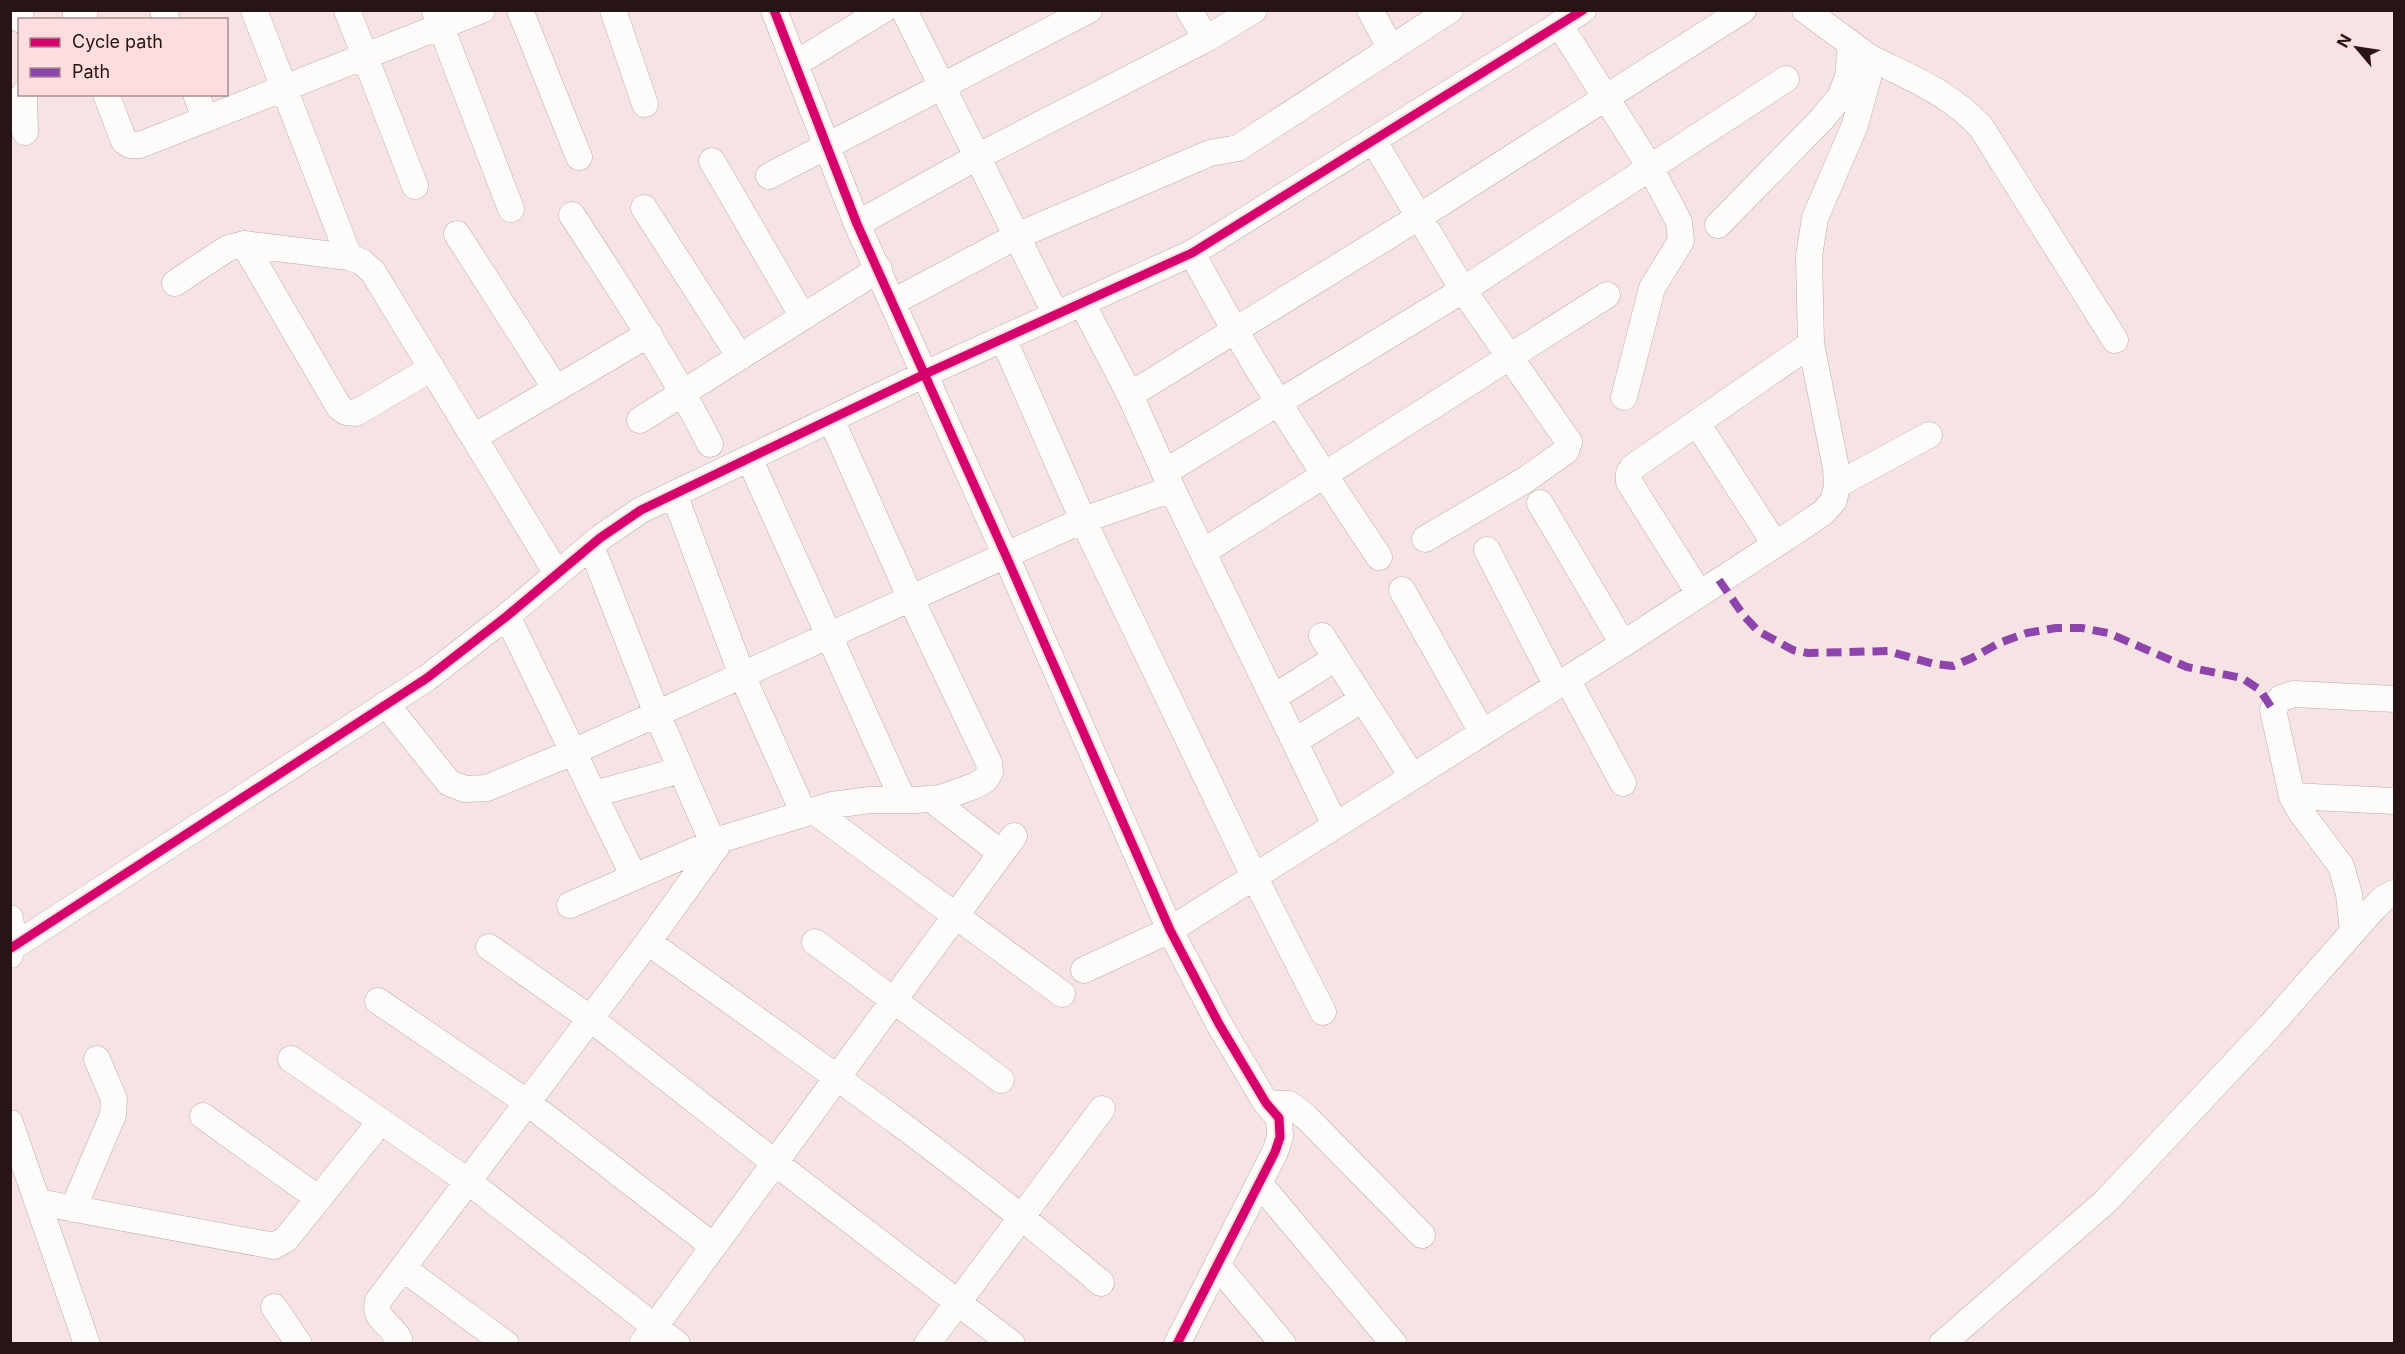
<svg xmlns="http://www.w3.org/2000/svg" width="2405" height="1354" font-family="Inter,sans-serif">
  <rect width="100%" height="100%" fill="#f6e4e5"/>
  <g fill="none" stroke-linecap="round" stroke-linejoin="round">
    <g stroke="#bcabac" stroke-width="27">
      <path id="minor" d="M20,10L21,20
        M163,10L167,20
        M254,10L349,257
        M347,10L415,186
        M520,10L579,157
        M613,10L645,104
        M774,10L857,224L1006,556L1170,930L1219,1024L1266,1103L1279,1118L1280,1137L1275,1152L1177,1344
        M904,10L1056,315
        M1189,10L1206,39
        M1370,10L1391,49
        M435,11L511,209
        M76,14L85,10
        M1559,24L1650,167L1679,222L1681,241L1652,288L1624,397
        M1869,57C1912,79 1947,91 1981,127L2115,340
        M795,64L883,10
        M24,94L25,132
        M106,94L124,141L130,145H140L482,10
        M196,94L205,118
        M1373,140L1463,290L1569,442L1566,451L1525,480L1425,539
        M712,161L803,317
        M769,176L1089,10
        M644,208L740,357
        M572,215C621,290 669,364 710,444
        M857,224L977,157L1206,39L1254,10
        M1718,225L1821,120L1840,97L1848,77L1851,44
        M457,234L556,389
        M244,244L339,407L346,412L356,413L432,368
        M1192,253C1248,359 1313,458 1379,557
        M175,283L228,248L244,244L349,257L362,262L373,272L557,574
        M893,302L1017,236L1210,153L1238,148L1450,10
        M1082,303L1130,395L1172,489L1335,825
        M1003,338L1083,520L1254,876L1323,1012
        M1130,395L1419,217L1743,10
        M640,420L879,269
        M1697,423L1775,544
        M474,437L649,334
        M749,458L903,800
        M1165,472L1463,290L1786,79
        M1837,485L1929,435
        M674,494L742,675L804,814
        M1540,503L1623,644
        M591,546L657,714L713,843
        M1487,550L1557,686
        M1203,552L1607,295
        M1402,590L1482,732
        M1699,593L1629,482V473L1633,467L1811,344
        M507,616L634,877
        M1322,636L1412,776
        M1567,679L1623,783
        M1274,697L1336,658
        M386,704L449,783L465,789L487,788L573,752L1083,520L1172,489
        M1295,741L1363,699
        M594,794L681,770
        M2292,796L2394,801
        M931,799L1001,853
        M814,811L1062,994
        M570,905L722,839L832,805L870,800H915L941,798L974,786L985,780L990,772L989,763L911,599L831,419
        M10,918L13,935L10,955
        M2353,932L2349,894L2341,866L2300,811L2292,796L2273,710L2281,698L2294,694L2394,699
        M648,942C802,1052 957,1160 1101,1283
        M815,942L1001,1080
        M489,947L591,1019L774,1162L1012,1344
        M11,948L427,678L507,616L600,538L641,510L925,374L1192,253L1583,10
        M1084,970L1170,930L1623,644L1793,533L1824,512L1834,500L1837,485L1836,468L1811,344L1809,256L1815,218L1855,125L1868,78L1869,57L1805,10
        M378,1001L528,1103L713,1246
        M291,1059L469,1182L677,1344
        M1266,1103L1289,1104L1305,1116L1422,1235
        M203,1116L319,1199
        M10,1123L87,1344
        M1259,1183L1394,1344
        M38,1202L274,1246L286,1239L381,1121
        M73,1209L113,1115L114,1099L97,1059
        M1217,1265L1283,1344
        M404,1269L506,1344
        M274,1307L299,1344
        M396,1344L399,1339C391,1324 373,1319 378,1301L648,942L722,839
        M642,1344L1014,836
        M927,1344L1102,1109
        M1942,1344L2105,1202L2271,1025L2373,909L2384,898L2394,893"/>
    </g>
    <use href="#minor" stroke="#fefbfb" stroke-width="26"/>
    <path stroke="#8e44ad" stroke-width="8" stroke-dasharray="15 8" stroke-linecap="butt" d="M1719,580L1744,616L1758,631L1793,650L1808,653L1888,651L1934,664L1953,666L1972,658L1999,643L2027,633L2056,628H2082L2108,633L2187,667L2242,678L2260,690L2273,710"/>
    <g stroke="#fddddf" stroke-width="13">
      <path id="cycleway" d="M774,10L857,224L1006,556L1170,930L1219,1024L1266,1103L1279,1118L1280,1137L1275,1152L1177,1344
        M11,948L427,678L507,616L600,538L641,510L925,374L1192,253L1583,10"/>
    </g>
    <use href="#cycleway" stroke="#d6006c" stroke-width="9"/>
  </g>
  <rect width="2405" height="1354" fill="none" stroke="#271516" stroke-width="24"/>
  <rect x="18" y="18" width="210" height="78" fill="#fddddf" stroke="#a78d8f" stroke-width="1.5"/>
  <rect x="30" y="38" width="30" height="9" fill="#d6006c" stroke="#a78d8f" stroke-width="1.5"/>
  <text x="72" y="48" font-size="18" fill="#271516">Cycle path</text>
  <rect x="30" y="68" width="30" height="9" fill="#8e44ad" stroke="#a78d8f" stroke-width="1.5"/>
  <text x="72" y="78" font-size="18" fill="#271516">Path</text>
  <g transform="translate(2357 48) rotate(299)" stroke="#fddddf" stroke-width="4.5" paint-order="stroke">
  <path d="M0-4.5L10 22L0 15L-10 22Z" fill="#271516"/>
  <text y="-9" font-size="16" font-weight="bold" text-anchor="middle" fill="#271516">N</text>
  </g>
</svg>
